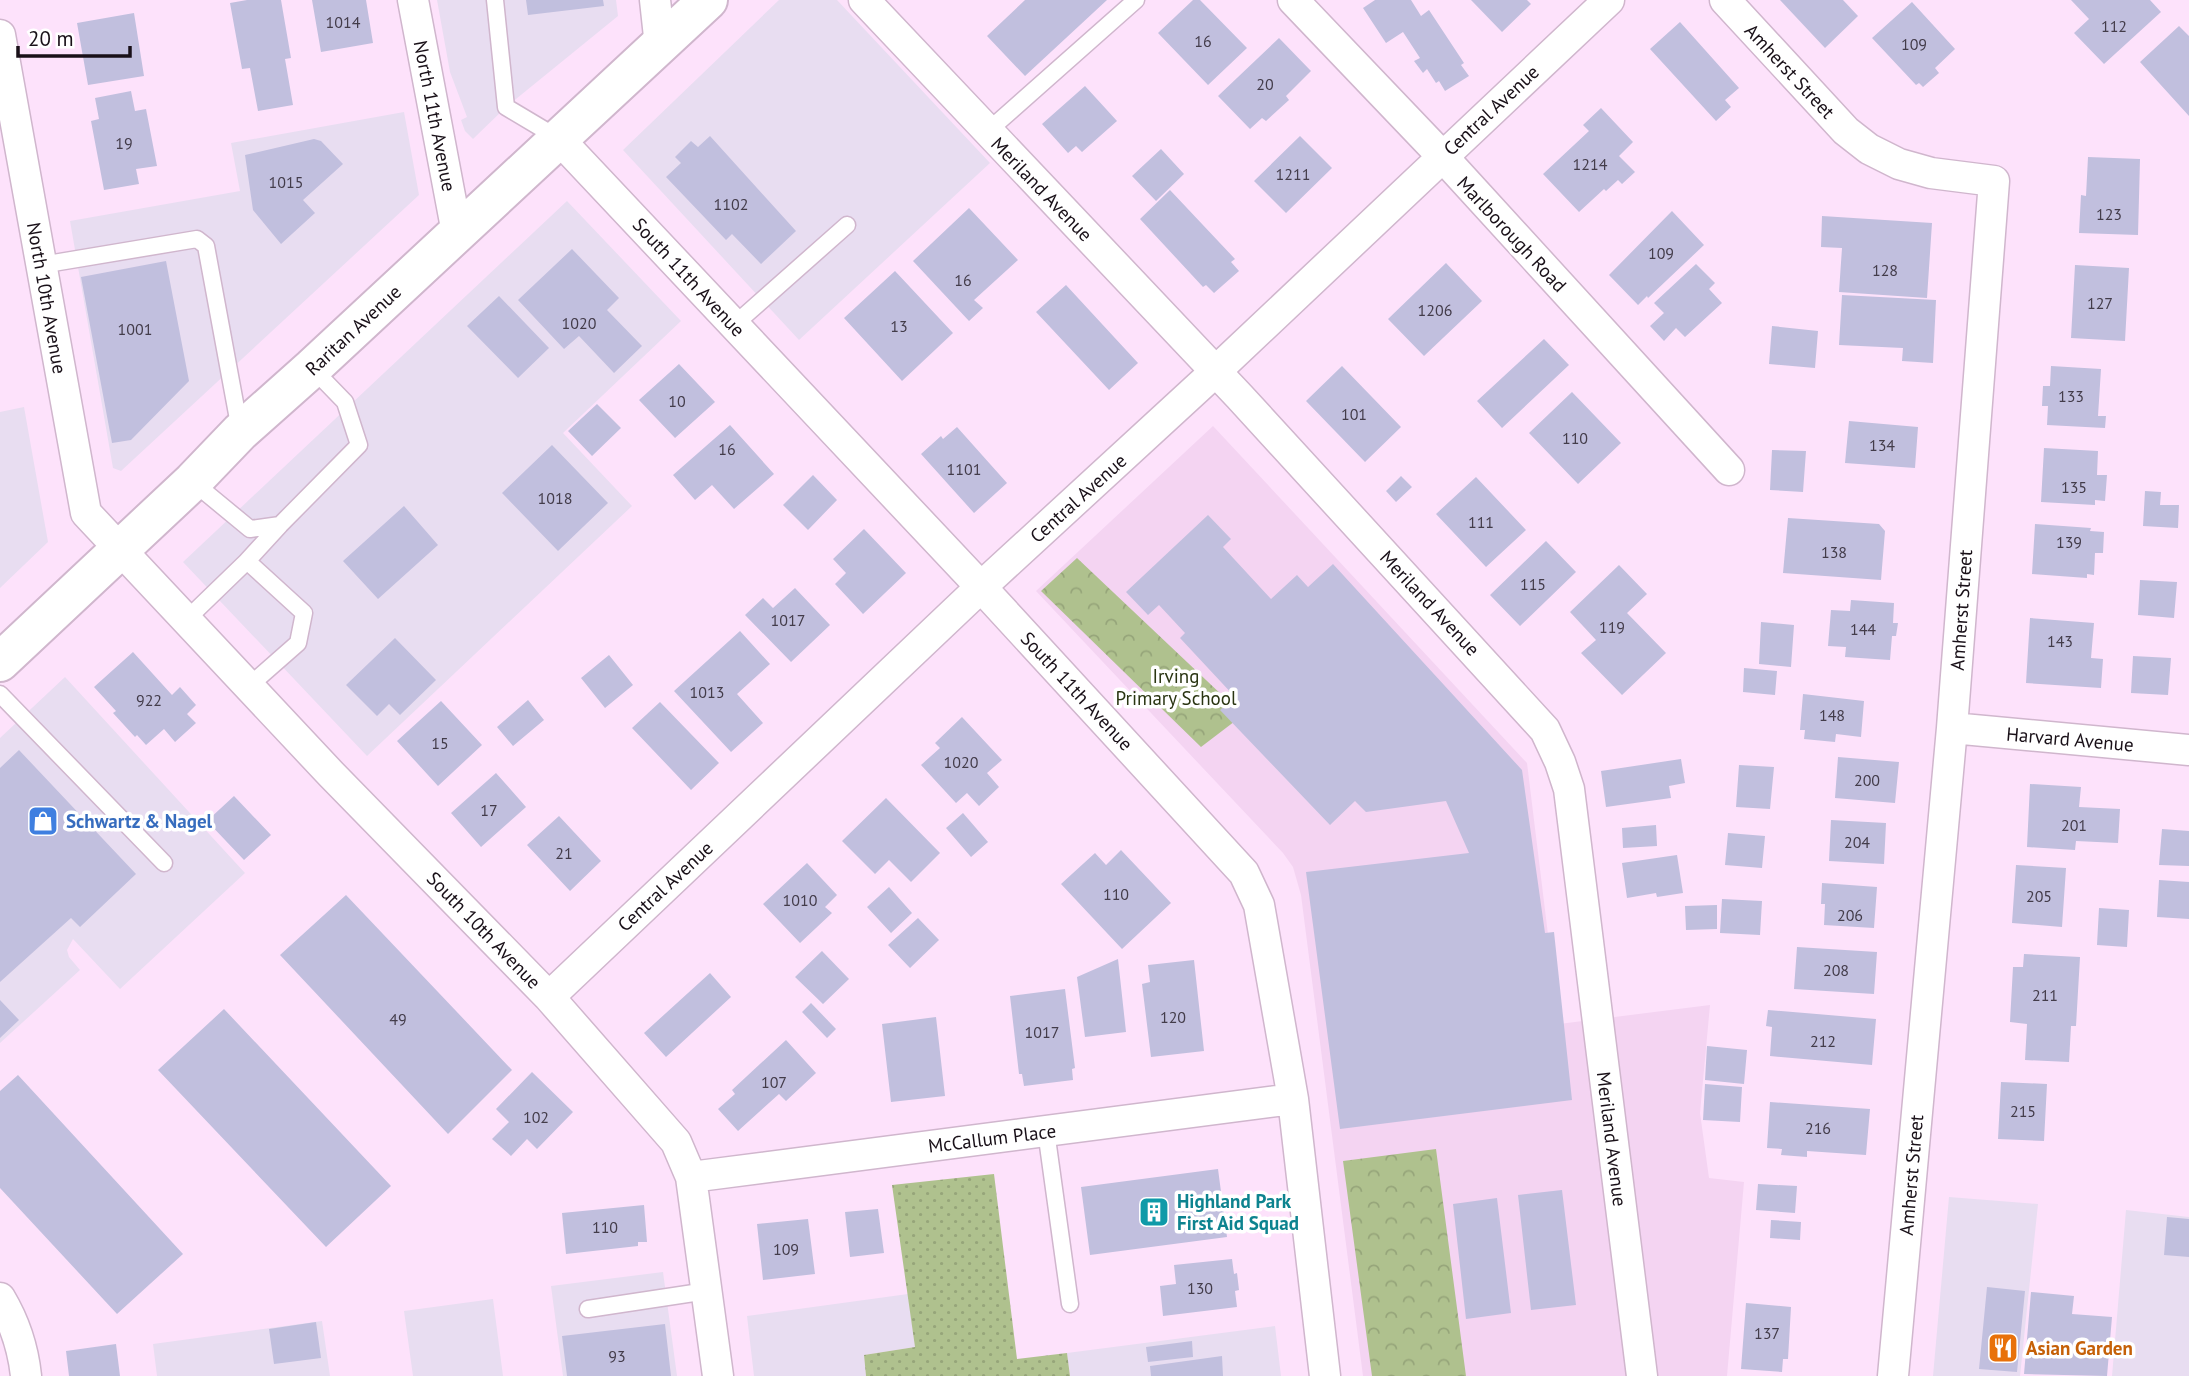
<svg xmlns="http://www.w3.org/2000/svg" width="2189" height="1376" font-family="'PT Sans',sans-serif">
  <defs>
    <pattern id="grass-dots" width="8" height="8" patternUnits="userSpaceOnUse" patternTransform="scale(1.75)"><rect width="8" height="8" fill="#afc18e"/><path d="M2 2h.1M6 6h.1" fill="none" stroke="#96a57a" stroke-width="1.8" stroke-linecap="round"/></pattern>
    <pattern id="forest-crowns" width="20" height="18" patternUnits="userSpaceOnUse" patternTransform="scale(1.75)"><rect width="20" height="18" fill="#afc18e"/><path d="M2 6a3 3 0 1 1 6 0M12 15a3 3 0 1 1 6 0" fill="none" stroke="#96a57a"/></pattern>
  </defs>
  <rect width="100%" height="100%" fill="#fde2fb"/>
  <path fill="#e8ddf1" d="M437,0H616L618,16L506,107L473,139L465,131L461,120L467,117L450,72Z
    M779,0H837L990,163L799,340L623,150Z
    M404,112L419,195L121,471L113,468L70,221L240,191L231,143Z
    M567,201L681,321L563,433L632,506L367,756L183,562Z
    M24,407L48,542L0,588V412Z
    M65,677L245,873L120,989L73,939L67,950L69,957L80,970L0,1043V738Z
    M1949,1197L2038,1204L2020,1376H1933Z
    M2126,1210L2189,1217V1376H2112Z
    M663,1272L677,1376H563L551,1286Z
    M908,1294L915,1347L864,1355L866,1376H754L747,1316Z
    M493,1299L503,1376H413L404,1311Z
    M322,1321L330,1376H157L153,1344Z
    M1275,1326L1281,1376H1070L1067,1353Z"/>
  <path fill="#f4d4f2" d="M1213,426L1527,763L1559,1024L1710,1005L1700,1113L1709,1178L1744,1182L1727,1376H1363L1301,895L1293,867L1283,853L1036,591Z"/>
  <path fill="url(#grass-dots)" d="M994,1174L1017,1359L1067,1353L1070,1376H866L864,1355L915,1347L892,1185Z"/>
  <path fill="url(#forest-crowns)" d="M1077,558L1243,715L1201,747L1041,591Z
    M1436,1149L1466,1376H1372L1343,1161Z"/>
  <path fill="#c1bfde" d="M247,0H281L291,58L285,59L293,105L258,111L250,68L242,69L230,3Z
    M312,0H366L373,43L321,52Z
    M526,0H603L604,6L528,15Z
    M1025,0H1107L1025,76L987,36Z
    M1193,0H1200L1247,48L1208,85L1158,33Z
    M1375,0H1411L1421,16L1429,10L1464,63L1461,65L1469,76L1445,91L1439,81L1436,83L1427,69L1423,73L1414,61L1420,58L1403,32L1386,43L1363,8Z
    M1471,0H1527L1531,4L1502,32Z
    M1780,0H1843L1858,16L1825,48Z
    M2071,0H2150L2161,12L2104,64L2074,33L2089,19Z
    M1912,2L1955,49L1935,68L1939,73L1923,87L1919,83L1916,85L1872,38Z
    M134,13L144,76L88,85L77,23Z
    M1680,22L1739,88L1725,100L1731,107L1716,121L1650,49Z
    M2179,26L2189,36V116L2140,62Z
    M1279,38L1311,71L1286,96L1289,100L1266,121L1262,118L1250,129L1218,96Z
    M1085,86L1117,121L1082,152L1076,146L1068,153L1042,124Z
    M131,91L135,111L146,109L157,166L136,169L139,184L104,190L91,121L99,119L95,98Z
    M1601,108L1633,142L1619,156L1635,172L1622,184L1618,180L1606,191L1604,189L1579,212L1543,174L1589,131L1583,125Z
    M710,136L796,231L761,264L732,234L726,240L666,177L681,163L675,157L691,141L698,147Z
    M1300,136L1332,168L1286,213L1254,181Z
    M314,139L321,141L343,164L303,200L315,213L281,244L253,210L245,155Z
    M1161,149L1184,174L1156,201L1132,176Z
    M2088,157L2140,159L2138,235L2079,233L2081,195L2086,196Z
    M1170,190L1235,259L1231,262L1239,271L1214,293L1206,285L1203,287L1140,219Z
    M969,208L1018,260L974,300L983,308L969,321L913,261Z
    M1672,211L1704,245L1648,298L1647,296L1638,305L1609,275Z
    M1822,216L1932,223L1927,298L1839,292L1842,248L1821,247Z
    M572,249L619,298L607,310L642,346L614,373L579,336L564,349L518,300Z
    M166,261L189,381L131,440L112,443L81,277Z
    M1446,263L1482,301L1424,356L1388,319Z
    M1696,264L1715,283L1709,289L1722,303L1685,337L1676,328L1664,341L1650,326L1664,313L1654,303Z
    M2075,265L2129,268L2125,341L2071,338Z
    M895,271L953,333L902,381L844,318Z
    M1066,285L1138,363L1109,390L1036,312Z
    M1842,295L1936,300L1933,363L1902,361L1903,348L1839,345Z
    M499,296L549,348L518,378L467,326Z
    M1772,326L1818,331L1815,368L1769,364Z
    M1544,339L1569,365L1502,428L1477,401Z
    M679,364L715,402L675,438L639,400Z
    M1342,366L1401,427L1365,462L1306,401Z
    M2051,366L2101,369L2098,416H2106L2105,428L2047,425L2048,406H2042L2043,386H2050Z
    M1572,392L1621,443L1578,484L1529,433Z
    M597,404L621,428L592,456L568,431Z
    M1849,421L1918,427L1915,468L1845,463Z
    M730,425L774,474L734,509L712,485L695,500L673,475Z
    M957,427L1007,483L974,513L921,454L941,436L943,439Z
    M552,445L608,503L558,551L502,493Z
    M2044,448L2098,451L2097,475H2107L2105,501L2095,500V505L2041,502Z
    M1772,450L1806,451L1803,492L1770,490Z
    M813,475L837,500L808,530L783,505Z
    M1401,476L1412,487L1396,502L1386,491Z
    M1476,477L1526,530L1486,567L1436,514Z
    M2145,491L2161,492L2160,505H2179L2178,528L2143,526Z
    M404,506L438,545L378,599L343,561Z
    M1208,515L1231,539L1223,547L1271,599L1297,575L1308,587L1333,564L1522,770L1545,933L1554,932L1572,1100L1340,1129L1306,872L1469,853L1446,801L1366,812L1355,801L1330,825L1220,710L1235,697L1180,638L1185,633L1159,605L1148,615L1126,592Z
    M1788,518L1879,524L1885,531L1881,580L1783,573Z
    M2035,524L2091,528L2090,531L2104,532L2103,553H2095L2094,575L2087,574V578L2032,574Z
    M864,529L906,573L863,614L835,584L846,573L833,559Z
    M1546,541L1576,572L1520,626L1490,595Z
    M1619,565L1647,594L1627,613L1666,653L1622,695L1581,653L1596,640L1570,612Z
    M2140,580L2177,582L2174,618L2138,615Z
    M795,588L830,625L791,662L745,615L763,598L773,608Z
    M1851,600L1894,603L1893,623H1898L1896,636H1892L1890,660L1845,657L1846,647L1828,646L1831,610L1850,611Z
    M2030,618L2094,623L2091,658L2103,659L2101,688L2026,683Z
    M1761,622L1794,625L1791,667L1759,664Z
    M740,631L770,664L737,694L763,723L731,752L674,691Z
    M395,638L436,680L400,715L389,704L377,716L346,685Z
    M133,652L172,695L180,687L196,705L187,714L196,723L175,742L164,729L146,745L137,735L135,737L113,713L116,711L94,687Z
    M609,655L633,685L605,708L581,678Z
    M2133,656L2171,658L2168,695L2131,693Z
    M1744,668L1777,671L1775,695L1743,692Z
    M1803,694L1864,701L1861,737L1836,734L1835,742L1804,739L1805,730H1800Z
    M528,700L544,720L513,746L497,727Z
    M441,701L482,745L438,786L397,741Z
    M660,702L719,763L691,790L632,728Z
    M962,717L1002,760L987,773L999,787L979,806L967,793L956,803L921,765L940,748L935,743Z
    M19,750L136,874L80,927L71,918L0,982V768Z
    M1838,757L1899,762L1895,803L1835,798Z
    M1681,759L1685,783L1669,786L1671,798L1606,807L1601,771Z
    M1739,765L1774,767L1770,809L1736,807Z
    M496,773L526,807L481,847L451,813Z
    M2030,784L2081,787L2079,807L2120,809L2118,843L2076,841L2075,850L2027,847Z
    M234,796L271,835L244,860L207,821Z
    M886,798L940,853L911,882L889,860L875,874L842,841Z
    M963,813L988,842L971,857L946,828Z
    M559,816L601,861L570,891L527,845Z
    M1831,820L1886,823L1884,864L1829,861Z
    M1656,825L1657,846L1623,848L1622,828Z
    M2162,829L2189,831V866L2159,865Z
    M1728,833L1765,836L1762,868L1725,865Z
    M1121,850L1171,903L1122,949L1061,884L1095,853L1106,865Z
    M1677,855L1683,893L1657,897L1656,893L1627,898L1622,863Z
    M807,863L837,895L825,907L832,913L800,943L763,904Z
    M2016,865L2066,868L2062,927L2012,923Z
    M2159,880L2189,882V919L2157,917Z
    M1822,883L1877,887L1874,928L1824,925L1825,904H1821Z
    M889,887L912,913L891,933L867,907Z
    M346,895L512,1070L448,1134L280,955Z
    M1722,899L1762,901L1760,935L1720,933Z
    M1717,905V929L1686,930L1685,906Z
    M2099,908L2129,910L2127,947L2097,945Z
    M918,918L939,940L910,968L888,945Z
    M1797,947L1877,952L1874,994L1794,989Z
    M822,951L849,979L823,1004L795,977Z
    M2024,954L2080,957L2076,1026H2071L2069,1062L2025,1060L2027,1024L2010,1022L2013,967H2023Z
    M1118,959L1126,1032L1085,1037L1077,977Z
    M1194,960L1204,1051L1151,1057L1142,984L1150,982L1148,965Z
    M710,973L731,997L666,1057L644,1033Z
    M1065,989L1075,1068L1072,1069L1073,1080L1024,1086L1022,1074H1019L1010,996Z
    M0,1000L19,1020L0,1038Z
    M811,1003L836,1029L827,1038L802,1012Z
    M224,1009L391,1186L326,1247L158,1070Z
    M1768,1010L1876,1019L1872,1065L1770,1056L1772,1027L1766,1026Z
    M936,1017L945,1096L891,1102L882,1024Z
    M786,1040L816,1073L786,1101L779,1094L738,1131L718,1109L735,1094L732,1090Z
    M1707,1046L1747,1050L1744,1084L1705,1080Z
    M532,1072L573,1112L537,1149L527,1139L511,1156L492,1139L509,1122L496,1109Z
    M18,1075L183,1254L117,1314L0,1188V1091Z
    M2001,1082L2047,1084L2044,1141L1998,1139Z
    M1705,1084L1742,1087L1740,1122L1703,1120Z
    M1770,1102L1870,1109L1866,1155L1807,1151V1157L1781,1155L1782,1149L1767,1148Z
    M1218,1169L1227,1237L1090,1255L1081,1187Z
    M1758,1184L1797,1186L1795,1213L1756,1210Z
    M1562,1190L1576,1305L1531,1310L1518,1195Z
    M1497,1198L1511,1313L1466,1319L1453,1204Z
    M644,1205L647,1242H638V1246L566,1254L562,1213Z
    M878,1209L884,1253L850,1257L845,1212Z
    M2167,1217L2189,1219V1257L2164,1255Z
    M808,1219L815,1274L763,1280L757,1224Z
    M1771,1220L1801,1222L1800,1240L1770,1238Z
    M1232,1259L1234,1274L1237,1273L1239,1290L1235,1291L1237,1307L1163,1316L1160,1286L1176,1284L1174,1265Z
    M1987,1287L2025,1291L2017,1372L1979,1369Z
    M2031,1292L2074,1296L2072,1314L2112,1317L2107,1376L2024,1374Z
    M1746,1303L1791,1307L1788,1359H1783L1782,1372L1741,1369Z
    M316,1322L321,1358L274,1364L269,1329Z
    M665,1324L671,1376H567L562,1336Z
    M1192,1341L1193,1357L1148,1362L1146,1347Z
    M116,1344L120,1376H69L66,1351Z
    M1222,1356L1223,1376H1151L1150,1366Z"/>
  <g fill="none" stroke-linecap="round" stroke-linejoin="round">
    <g stroke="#d0b6cd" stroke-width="19">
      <path id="service" d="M495,0L506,107L558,138
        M988,131L1136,0
        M41,265L197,239L206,246L240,430
        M734,325L847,225
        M193,482L250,529L280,525L359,445L345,402L312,368
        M247,561L280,525
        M186,620L247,561L304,613L298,643L249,686
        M0,694L164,863
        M1046,1131L1070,1304
        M588,1309L707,1291"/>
    </g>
    <g stroke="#d0b6cd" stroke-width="33">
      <path id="minor" d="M413,0L457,233
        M655,0L660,46
        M864,0L1239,396L1545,730L1560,762L1569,789L1642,1376
        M1293,0L1442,156L1729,470
        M1725,0L1846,131L1869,149L1899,164L1931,173L1994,181L1952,728L1893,1376
        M0,35L86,513L331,774L549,997L676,1142L691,1177L718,1376
        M558,138L981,587L1244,873L1259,905L1293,1099L1325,1376
        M1952,728L2189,750
        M549,997L981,587L1216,371L1609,0
        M691,1177L1293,1099
        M0,1298C15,1323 23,1347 26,1376"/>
    </g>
    <g stroke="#d0b6cd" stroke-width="42">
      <path id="secondary" d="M0,662L193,481L240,432L312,368L708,0"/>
    </g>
    <use href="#service" stroke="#fff" stroke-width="16"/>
    <use href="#minor" stroke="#fff" stroke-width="30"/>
    <use href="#secondary" stroke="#fff" stroke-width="38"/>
  </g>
  <defs>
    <g id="shop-square" transform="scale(1.575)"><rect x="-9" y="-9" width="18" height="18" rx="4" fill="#3f7fe0" stroke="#fff"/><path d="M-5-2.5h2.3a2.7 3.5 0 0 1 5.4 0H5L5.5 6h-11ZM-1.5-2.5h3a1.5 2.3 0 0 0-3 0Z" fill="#fff"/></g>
    <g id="building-square" transform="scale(1.575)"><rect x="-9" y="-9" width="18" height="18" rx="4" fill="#0f9aa8" stroke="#fff"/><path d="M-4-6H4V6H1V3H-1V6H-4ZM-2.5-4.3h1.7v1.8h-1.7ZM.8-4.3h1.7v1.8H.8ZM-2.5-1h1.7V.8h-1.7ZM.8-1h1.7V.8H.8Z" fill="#fff"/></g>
    <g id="restaurant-square" transform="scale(1.575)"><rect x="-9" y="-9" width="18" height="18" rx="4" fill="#e8710a" stroke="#fff"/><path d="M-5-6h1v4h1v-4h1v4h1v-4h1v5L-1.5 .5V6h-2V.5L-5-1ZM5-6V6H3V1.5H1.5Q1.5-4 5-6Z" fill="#fff"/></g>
  </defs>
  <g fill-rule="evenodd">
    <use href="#shop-square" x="43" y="821"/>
    <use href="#building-square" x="1154" y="1212"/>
    <use href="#restaurant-square" x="2003" y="1348"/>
  </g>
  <g text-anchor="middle" stroke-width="7" stroke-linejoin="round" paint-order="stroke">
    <g font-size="16" fill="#433c4a">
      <text x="343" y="28">1014</text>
      <text x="2114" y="32">112</text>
      <text x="1203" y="47">16</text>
      <text x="1914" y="50">109</text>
      <text x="1265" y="90">20</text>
      <text x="124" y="149">19</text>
      <text x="1590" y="170">1214</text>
      <text x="1293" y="180">1211</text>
      <text x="286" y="188">1015</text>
      <text x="731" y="210">1102</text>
      <text x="2109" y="220">123</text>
      <text x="1661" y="259">109</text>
      <text x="1885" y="276">128</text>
      <text x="963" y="286">16</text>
      <text x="2100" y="309">127</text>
      <text x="1435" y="316">1206</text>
      <text x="579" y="329">1020</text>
      <text x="899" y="332">13</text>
      <text x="135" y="335">1001</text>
      <text x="2071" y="402">133</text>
      <text x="677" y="407">10</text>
      <text x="1354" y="420">101</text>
      <text x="1575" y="444">110</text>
      <text x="1882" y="451">134</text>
      <text x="727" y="455">16</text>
      <text x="964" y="475">1101</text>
      <text x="2074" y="493">135</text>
      <text x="555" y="504">1018</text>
      <text x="1481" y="528">111</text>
      <text x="2069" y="548">139</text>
      <text x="1834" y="558">138</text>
      <text x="1533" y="590">115</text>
      <text x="788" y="626">1017</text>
      <text x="1612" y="633">119</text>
      <text x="1863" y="635">144</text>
      <text x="2060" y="647">143</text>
      <text x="707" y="698">1013</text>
      <text x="149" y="706">922</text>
      <text x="1832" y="721">148</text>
      <text x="440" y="749">15</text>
      <text x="961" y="768">1020</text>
      <text x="1867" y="786">200</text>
      <text x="489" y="816">17</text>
      <text x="2074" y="831">201</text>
      <text x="1857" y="848">204</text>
      <text x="564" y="859">21</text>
      <text x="1116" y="900">110</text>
      <text x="2039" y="902">205</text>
      <text x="800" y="906">1010</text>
      <text x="1850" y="921">206</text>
      <text x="1836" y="976">208</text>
      <text x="2045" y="1001">211</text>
      <text x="1173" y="1023">120</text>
      <text x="398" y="1025">49</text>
      <text x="1042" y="1038">1017</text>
      <text x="1823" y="1047">212</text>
      <text x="774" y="1088">107</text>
      <text x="2023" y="1117">215</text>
      <text x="536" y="1123">102</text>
      <text x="1818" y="1134">216</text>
      <text x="605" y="1233">110</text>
      <text x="786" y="1255">109</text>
      <text x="1200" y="1294">130</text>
      <text x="1767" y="1339">137</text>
      <text x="617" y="1362">93</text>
    </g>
    <g font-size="19" fill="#191018" stroke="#fff">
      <text transform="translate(1790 71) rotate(47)" y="7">Amherst Street</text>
      <text transform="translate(1491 110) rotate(-43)" y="7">Central Avenue</text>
      <text transform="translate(435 116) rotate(79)" y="7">North 11th Avenue</text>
      <text transform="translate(1042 189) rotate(46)" y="7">Meriland Avenue</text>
      <text transform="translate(1512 234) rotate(47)" y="7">Marlborough Road</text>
      <text transform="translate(689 277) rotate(47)" y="7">South 11th Avenue</text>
      <text transform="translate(47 298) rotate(80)" y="7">North 10th Avenue</text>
      <text transform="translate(353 330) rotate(-43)" y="7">Raritan Avenue</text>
      <text transform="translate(1078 498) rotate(-42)" y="7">Central Avenue</text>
      <text transform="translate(1430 603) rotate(47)" y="7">Meriland Avenue</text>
      <text transform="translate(1961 610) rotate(-86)" y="7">Amherst Street</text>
      <text transform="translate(1077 691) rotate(47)" y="7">South 11th Avenue</text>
      <text transform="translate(2070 739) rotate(5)" y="7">Harvard Avenue</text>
      <text transform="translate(665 886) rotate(-43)" y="7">Central Avenue</text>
      <text transform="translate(484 930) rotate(46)" y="7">South 10th Avenue</text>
      <text transform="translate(992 1138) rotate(-7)" y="7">McCallum Place</text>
      <text transform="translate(1612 1139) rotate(83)" y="7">Meriland Avenue</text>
      <text transform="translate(1911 1175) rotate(-85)" y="7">Amherst Street</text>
    </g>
    <g font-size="19" fill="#2a3512" stroke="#fff">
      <text x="1176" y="683">Irving<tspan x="1176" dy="22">Primary School</tspan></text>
    </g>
    <g font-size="19" font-weight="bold" fill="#366cbe" stroke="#fff" text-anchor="start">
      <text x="66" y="828">Schwartz &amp; Nagel</text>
    </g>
    <g font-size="19" font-weight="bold" fill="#0d838f" stroke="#fff" text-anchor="start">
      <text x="1177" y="1208">Highland Park<tspan x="1177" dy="22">First Aid Squad</tspan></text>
    </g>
    <g font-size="19" font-weight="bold" fill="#c56008" stroke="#fff" text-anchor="start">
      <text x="2026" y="1355">Asian Garden</text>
    </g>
  </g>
  <path d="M18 46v10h112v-10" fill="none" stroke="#191018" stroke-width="3.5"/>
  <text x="28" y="46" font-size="21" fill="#191018" stroke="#ffffff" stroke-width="5" paint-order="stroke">20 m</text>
</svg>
